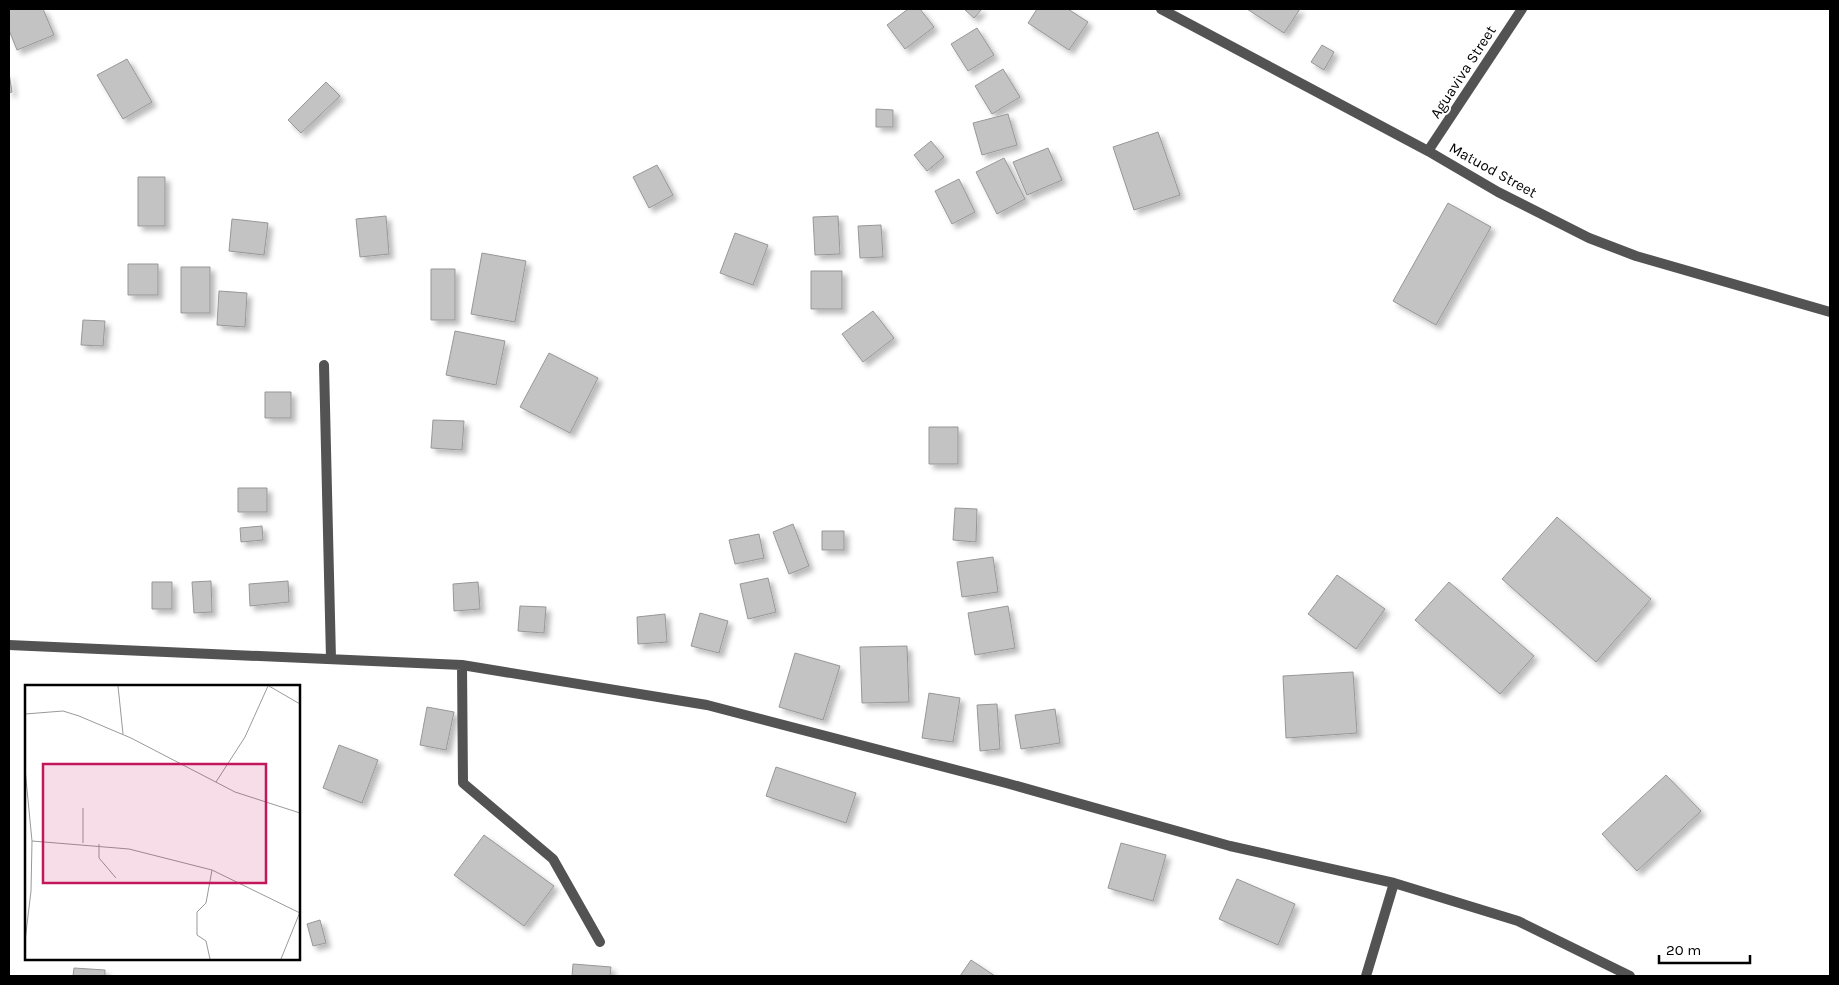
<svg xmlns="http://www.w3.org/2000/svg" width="1839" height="985" font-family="Karla,sans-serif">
  <defs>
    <filter id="shadow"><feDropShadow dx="4.5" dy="4.5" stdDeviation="2.5" flood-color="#0004"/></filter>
  </defs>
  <rect width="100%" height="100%" fill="#fff"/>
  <path fill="#c3c3c3" stroke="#979797" filter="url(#shadow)" d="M9,9H43L54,35L17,50L9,30Z
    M908,9H920L934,27L905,49L887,25Z
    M964,9H982L974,18Z
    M1037,9H1068L1088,22L1069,50L1028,23Z
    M1247,9H1300L1284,33Z
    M977,28L994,55L968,71L951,44Z
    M1322,45L1334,52L1324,70L1311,62Z
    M127,59L152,102L123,119L97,75Z
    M1003,69L1020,97L992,114L975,86Z
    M9,73L12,92L9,93Z
    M326,82L340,96L301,133L288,120Z
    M876,109L893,110V127H876Z
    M1008,114L1017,145L982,155L973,123Z
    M1158,132L1180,195L1134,210L1113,147Z
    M931,141L944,157L927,171L914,155Z
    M1048,148L1062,180L1027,195L1013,162Z
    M1004,158L1025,199L997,214L976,172Z
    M657,165L673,195L649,208L633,177Z
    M138,177H165V226H138Z
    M959,179L975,212L952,224L935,191Z
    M1448,203L1491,227L1436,325L1393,301Z
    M386,216L389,254L360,257L356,219Z
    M838,216L840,254L815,255L813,217Z
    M232,219L268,223L264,255L229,251Z
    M881,225L883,257L860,258L858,226Z
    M735,233L768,245L753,285L720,273Z
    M482,253L526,261L515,322L471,314Z
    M128,264H158V295H128Z
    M181,267H210V313H181Z
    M431,269H455V320H431Z
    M811,271H842V309H811Z
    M219,291L247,293L245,327L217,325Z
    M873,311L894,338L863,362L842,334Z
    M83,320L105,321L103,346L81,345Z
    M455,331L505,341L496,385L446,375Z
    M549,353L598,378L570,433L520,407Z
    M265,392H291V418H265Z
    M433,420L464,421L462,450L431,448Z
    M929,427H958V464H929Z
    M238,488H267V512H238Z
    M955,508L977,509L976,542L953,540Z
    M1557,517L1651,599L1596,662L1502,579Z
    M793,524L809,566L789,574L773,532Z
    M262,526L263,540L241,542L240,528Z
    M822,531H844V550H822Z
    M759,534L764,558L735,564L729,540Z
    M993,557L998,592L962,597L957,562Z
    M1337,575L1385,609L1356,649L1308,614Z
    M768,578L776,612L748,619L740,584Z
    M211,581L212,612L194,613L192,582Z
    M288,581L289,602L250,606L249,584Z
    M152,582H172V609H152Z
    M478,582L480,609L454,611L453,584Z
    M1449,582L1534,656L1500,694L1415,620Z
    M520,606L546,607L544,633L518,631Z
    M1008,606L1015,648L975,655L968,613Z
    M700,613L728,621L719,653L691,646Z
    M665,614L667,642L638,644L637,617Z
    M907,646L909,702L862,703L860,647Z
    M795,653L840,666L823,720L779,707Z
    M1353,672L1357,733L1286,738L1283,676Z
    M929,693L960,698L953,742L922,738Z
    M997,704L1000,749L980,751L977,705Z
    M427,707L454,712L446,750L420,745Z
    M1055,709L1060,743L1021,749L1015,715Z
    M339,745L378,760L362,803L323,788Z
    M776,767L856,793L846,823L766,796Z
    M1666,775L1701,811L1637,871L1602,834Z
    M484,835L554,886L524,926L454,875Z
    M1121,843L1166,855L1153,901L1108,888Z
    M1237,879L1295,904L1278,945L1219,919Z
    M320,920L326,943L313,946L307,924Z
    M971,960L995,976H960Z
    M573,964L611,967L610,976H572Z
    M74,968L105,970V976H73Z"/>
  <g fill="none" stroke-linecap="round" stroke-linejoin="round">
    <path stroke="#535353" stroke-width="10" d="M1161,9L1428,151L1498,192L1589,238L1636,256L1830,312
      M1428,151L1522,9
      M324,365L331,659
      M9,645L462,665L707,705L1006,783L1230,846L1394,883L1518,921L1630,976
      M462,665L463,783L553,859L600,942
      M1366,976L1394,883"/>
  </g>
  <g text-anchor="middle" stroke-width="4" stroke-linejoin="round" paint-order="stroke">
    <g font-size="15" fill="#000" stroke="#fff">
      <text transform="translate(1463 72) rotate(-57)" y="5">Aguaviva Street</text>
      <text transform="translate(1493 170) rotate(29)" y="5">Matuod Street</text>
    </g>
  </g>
  <g transform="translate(25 685)">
    <rect width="275" height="275" fill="#fff"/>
    <path fill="none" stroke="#999" stroke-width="1" d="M93,1L98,49M244,1L275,19M0,29L38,26L54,31L106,53L210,107L275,128M0,84L7,156L6,206L0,256M191,97L220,52L243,1M58,123V158M7,156L104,164L187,185L275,228M74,159V173L91,193M185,274L181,256L172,250V227L181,218L187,185M256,274L275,227"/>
    <path fill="#c2185b" fill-opacity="0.15" stroke="#c2185b" stroke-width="2.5" d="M18,79H241V198H18Z"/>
    <rect width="275" height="275" fill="none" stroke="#000" stroke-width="2.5"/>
  </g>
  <rect width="1839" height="985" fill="none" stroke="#000000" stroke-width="20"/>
  <path d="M1659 955v8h91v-8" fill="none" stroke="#000000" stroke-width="2.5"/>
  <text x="1666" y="955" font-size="15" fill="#000000" stroke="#ffffff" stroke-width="4" paint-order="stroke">20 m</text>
</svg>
